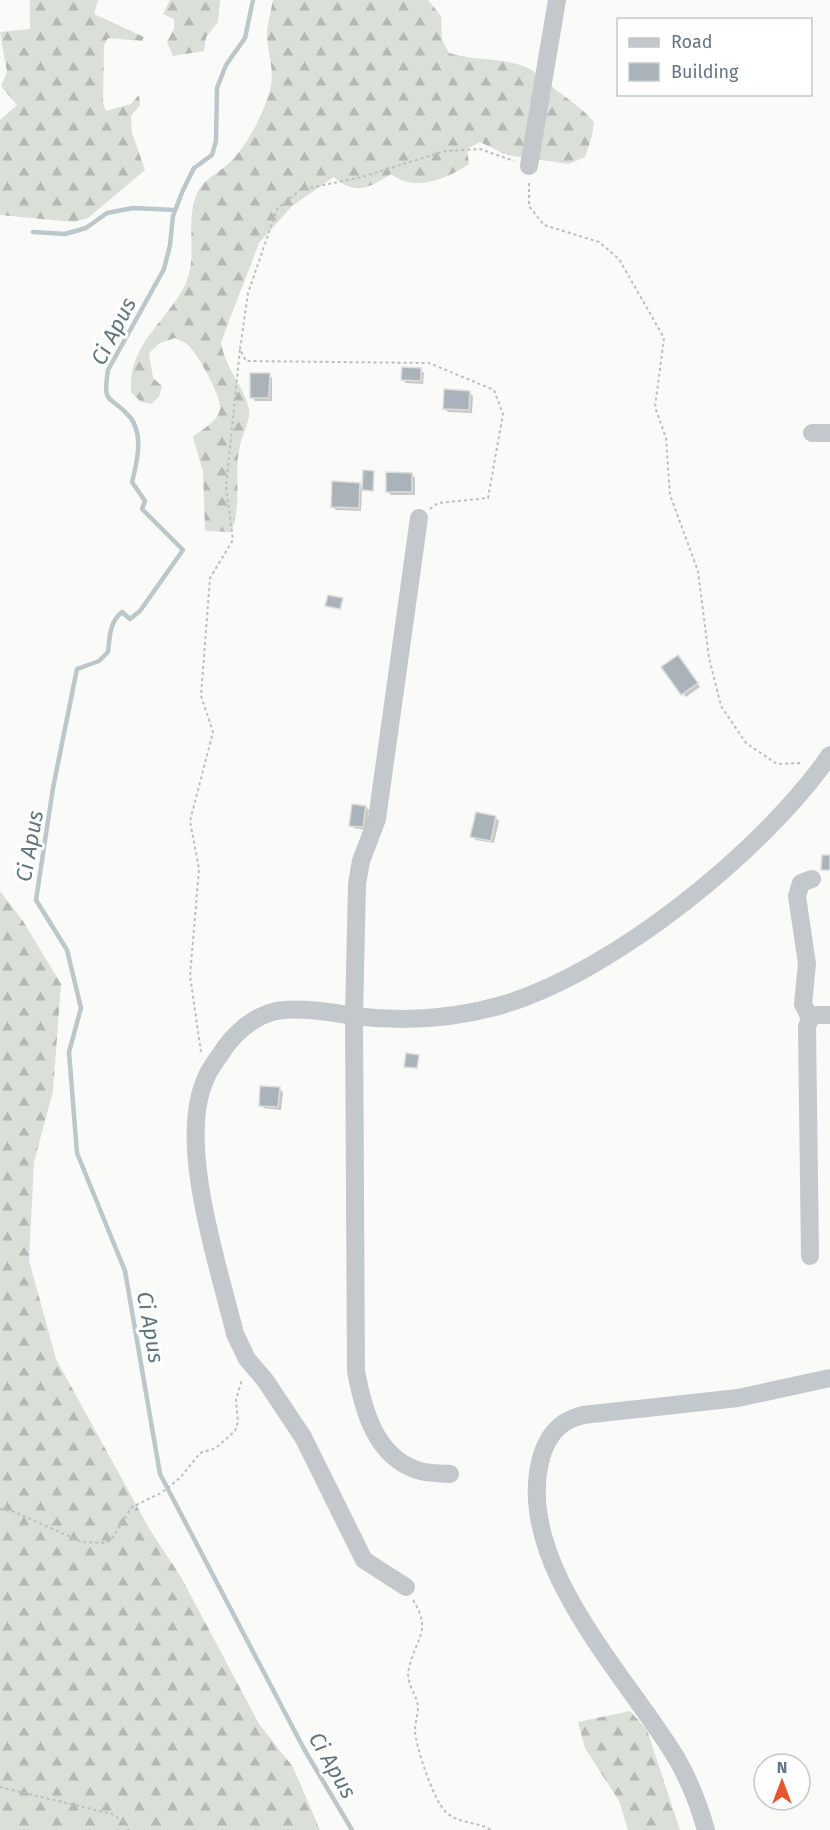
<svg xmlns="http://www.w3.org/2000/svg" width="830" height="1830" font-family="'Fira Sans',sans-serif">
  <defs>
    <pattern id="forest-firs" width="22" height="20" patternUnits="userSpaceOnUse" patternTransform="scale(1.5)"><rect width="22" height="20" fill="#dadfd7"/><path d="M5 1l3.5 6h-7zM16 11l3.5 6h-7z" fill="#b4b9b4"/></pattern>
  </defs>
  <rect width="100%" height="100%" fill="#fafaf8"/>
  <path fill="url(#forest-firs)" d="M30,0H98L94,14L144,37L142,41L108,38L104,45L103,104L106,111L131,104L139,95L140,105L131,116L132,133L145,170L88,218L74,222L0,215V120L17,105L1,86L7,72L0,32L30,29Z
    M170,0H220L218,22L206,37L204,51L173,56L167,42L174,29V19L163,14Z
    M273,0H428L441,16L442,40L449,53C471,60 494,58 517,64C533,68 539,77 551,86C566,98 581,107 594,122L592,136L585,157L569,164L507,155L480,142L467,149L469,164C446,179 415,193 391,174C369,188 355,196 334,177L292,206L259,243L221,342C224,367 246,389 249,410C250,422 243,434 240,445C233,475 243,503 231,532L205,531L203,472L193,437C202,429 220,421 220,407C220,394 197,353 188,345C185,342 179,340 175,338L160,343L149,353L153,378L162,386L159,397L151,404L141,402L131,392C128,343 167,322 185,285C200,253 182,218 200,188C207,177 222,171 231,161C248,144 264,113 270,90C275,70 268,55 267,36C267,25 271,11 273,0Z
    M0,891L23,921L61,984L53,1091L34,1162L29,1260L56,1359L150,1530L181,1577L259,1724L293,1767L320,1830H0Z
    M630,1711L647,1730L680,1830H628L619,1801L585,1748L578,1722Z"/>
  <path fill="#0003" d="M420,369L424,373L423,384L406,383L403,380Z
    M269,375L272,378V401H255L252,397Z
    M470,393L473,396L472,413L448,412L444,408Z
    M373,472L374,491L362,489L361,511L336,510L332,506L359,484L363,488Z
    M412,474L415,478V495H391L387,491Z
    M342,599L341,610L327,606Z
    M681,660L700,687L686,697L663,668Z
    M366,807L369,810L366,830L354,828L351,825Z
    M495,817L499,821L494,843L476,840L472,836Z
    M418,1056V1069L406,1066Z
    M279,1089L283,1092L281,1110L264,1108L260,1105Z"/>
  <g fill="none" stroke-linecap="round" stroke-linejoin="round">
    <path stroke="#bbc7cb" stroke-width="4.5" d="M253,0L245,38L226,65L217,88L216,141L212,155L194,168L183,190L173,216L170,245L164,269L108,370C102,408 111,394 130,417C144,435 137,462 132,482L145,501L142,509L183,550L140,611L130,619L122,612C109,623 110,636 108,652L99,661L77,669L53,788L36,900L67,950L81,1008L69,1052L77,1153L125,1271L160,1474L304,1749L352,1830
      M33,232L65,234L86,228L107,213L133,208L175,210"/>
  </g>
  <path fill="#aab3b9" stroke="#dcdcda" stroke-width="1.5" d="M402,367L421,368V381L401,380Z
    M250,373H270L269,398H250Z
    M444,389L470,391L469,410L443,409Z
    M363,470L374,471L373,491L362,490Z
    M386,472L412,473V492H386Z
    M332,481L360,483L359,508L331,507Z
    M328,595L343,598L340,609L325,606Z
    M678,655L698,683L681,695L661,667Z
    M352,804L366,806L363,827L349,826Z
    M476,812L496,816L491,841L470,837Z
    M822,855H830V870H821Z
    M406,1053L419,1055L417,1068L404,1067Z
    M260,1086L280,1087L278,1107L259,1106Z"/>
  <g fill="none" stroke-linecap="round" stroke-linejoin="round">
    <path stroke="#bbbfc2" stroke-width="2" stroke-dasharray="3 3" stroke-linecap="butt" d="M529,183V206L544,225L599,242L619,259L664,338L655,407L666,438L670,495L698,571L709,658L721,706L746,743L777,764L803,763
      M430,509L438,503L488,498L503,414L494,390L429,363L246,361L240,349L248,293L277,209L300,190L362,177L445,151L480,149L514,161
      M201,1052L190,976L199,869L190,821L213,732L201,696L210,578L233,540L226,487L240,349
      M0,1509L12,1511L82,1542L106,1543L113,1537L132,1507L161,1493L180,1478L200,1453L216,1448L235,1431L238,1422L236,1400L242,1379
      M413,1600C433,1632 415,1639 409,1668C405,1684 417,1693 418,1707C418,1715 415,1723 415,1730C415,1745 434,1801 445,1811C457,1824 476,1821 491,1830
      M0,1787L112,1814L126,1823L129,1830"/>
    <path stroke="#c3c8cc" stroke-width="18" d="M529,166L557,0
      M812,433H830
      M810,1018L803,1004L807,964L797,896L801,883L812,879
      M810,1256L807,1027L810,1018L817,1015H830
      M450,1474C440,1473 427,1474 417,1470C375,1456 363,1409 356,1371L354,1016C403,1022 454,1019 502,1005C614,972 764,850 830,755
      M406,1587L364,1560L303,1437L265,1380L247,1359L235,1334C219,1267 176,1142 206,1078C209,1070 215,1062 220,1055C232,1035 253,1016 276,1011C301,1007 329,1012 354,1016L357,884L361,861L377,819L419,518
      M706,1830C699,1805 690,1782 677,1759C627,1676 516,1565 540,1462C546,1437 558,1421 583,1415L738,1398L830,1378"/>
  </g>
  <g text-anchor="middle" stroke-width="6" stroke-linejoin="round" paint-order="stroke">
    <g font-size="22" font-style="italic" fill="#60757c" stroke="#fff">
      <text transform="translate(113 331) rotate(-63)" y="8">Ci Apus</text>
      <text transform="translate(29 846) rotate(-80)" y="8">Ci Apus</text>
      <text transform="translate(151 1327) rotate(80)" y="8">Ci Apus</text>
      <text transform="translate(333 1765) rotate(60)" y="8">Ci Apus</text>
    </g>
  </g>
  <rect x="617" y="18" width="195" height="78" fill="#ffffff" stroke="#c1c8cd" stroke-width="1.5"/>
  <rect x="629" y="38" width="30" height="9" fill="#c3c8cc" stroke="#c1c8cd" stroke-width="1.5"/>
  <text x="671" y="48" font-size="18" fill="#657683">Road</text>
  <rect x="629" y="63" width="30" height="18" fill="#aab3b9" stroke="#c1c8cd" stroke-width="1.5"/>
  <text x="671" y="78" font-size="18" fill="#657683">Building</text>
  <g transform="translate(782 1782)"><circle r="28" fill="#ffffff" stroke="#c1c8cd" stroke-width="1.5"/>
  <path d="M0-4.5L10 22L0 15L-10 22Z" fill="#e4572e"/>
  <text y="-9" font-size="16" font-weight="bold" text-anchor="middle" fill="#657683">N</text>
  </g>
</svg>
